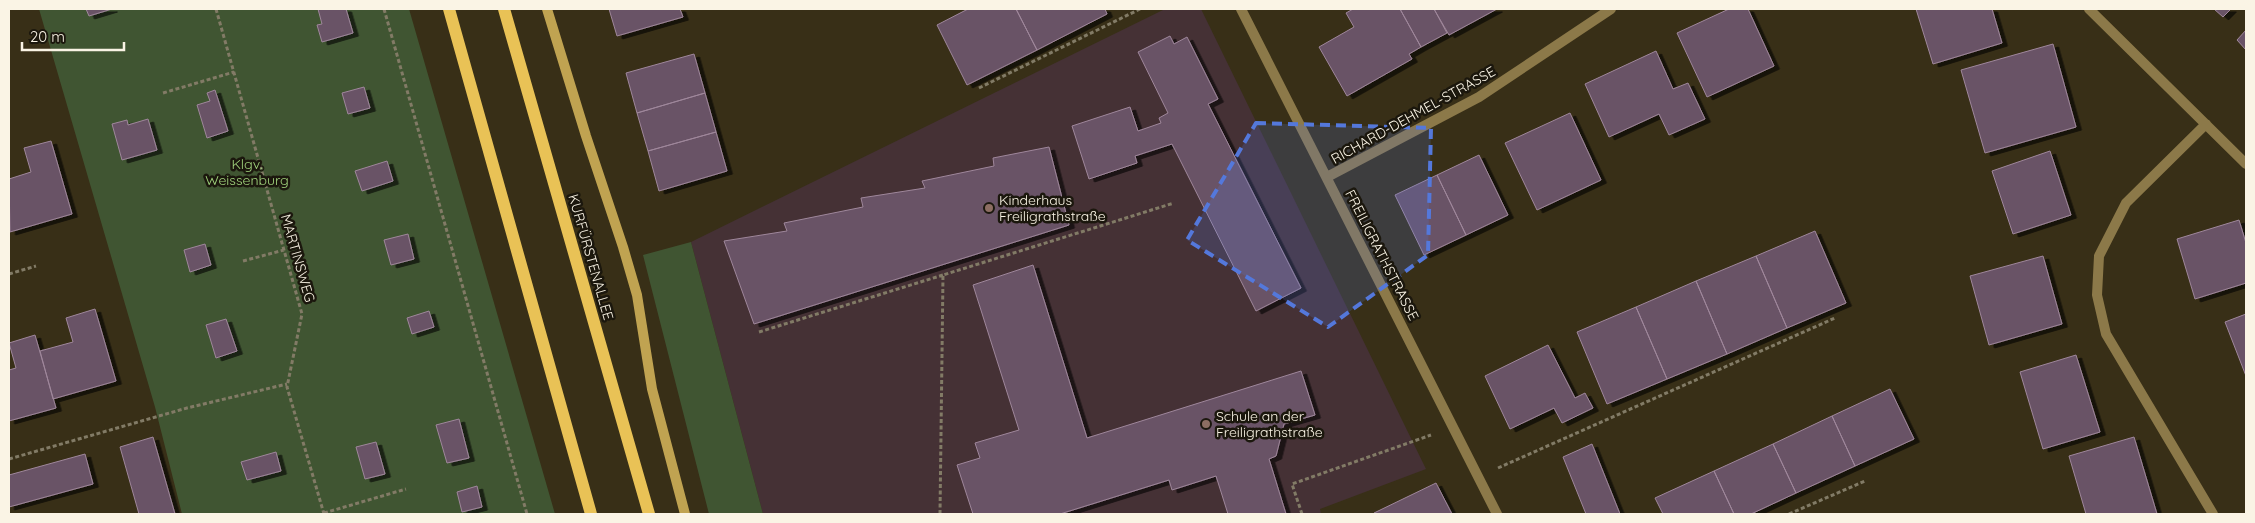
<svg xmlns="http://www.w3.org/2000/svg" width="2255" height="523" font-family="Quicksand,sans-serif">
  <defs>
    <filter id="shadow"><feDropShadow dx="5.5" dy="3" stdDeviation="0" flood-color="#0009"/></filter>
  </defs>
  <rect width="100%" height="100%" fill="#382f17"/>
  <path fill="#453135" d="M1165,9H1201L1426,469L1320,509L1321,514H763L691,242Z"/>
  <path fill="#405532" d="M39,9H409L555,514H182L155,407Z
    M691,242L763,514H709L643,255Z"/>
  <path fill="#695366" stroke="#9f879b" filter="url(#shadow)" d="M86,9H112L89,16Z
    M318,9H346L353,33L322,42L317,25L322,24Z
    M609,9H680L683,17L617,36Z
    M968,9H1016L1037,50L967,85L937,25Z
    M1016,9H1105L1107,14L1037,50Z
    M1353,9H1400L1421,47L1409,54L1412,59L1347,96L1319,47L1354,27L1346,13Z
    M1400,9H1434L1447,33L1421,47Z
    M1434,9H1497L1449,35Z
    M1729,9H1748L1774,66L1707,97L1677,33Z
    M1916,9H1992L2002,43L1933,64Z
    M2214,9H2231L2223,17Z
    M2246,30V50L2237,40Z
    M1170,36L1174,44L1187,37L1218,99L1208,104L1301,288L1256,311L1172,144L1135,156L1137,163L1089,179L1072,126L1130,107L1138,131L1161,123L1159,118L1168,113L1138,52Z
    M2053,44L2076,127L1985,153L1961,70Z
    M1656,51L1673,89L1688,83L1705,119L1669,135L1659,114L1609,137L1585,84Z
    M694,54L705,93L637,113L626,73Z
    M364,87L370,108L348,114L342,93Z
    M215,90L228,131L207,138L197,105L210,101L207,93Z
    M705,93L716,132L648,151L637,113Z
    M1570,113L1601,180L1537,210L1505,143Z
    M148,119L157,150L122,160L112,124L127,120L128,125Z
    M716,132L727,171L659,191L648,151Z
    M51,141L72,214L10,232L9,179L31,172L24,148Z
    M1049,147L1069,225L754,324L724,241L787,231L784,223L863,207L861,198L925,188L922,181L994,166L993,158Z
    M2050,151L2071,215L2013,234L1992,171Z
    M1479,155L1508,215L1466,235L1437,175Z
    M387,161L393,181L362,191L355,171Z
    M1437,175L1466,235L1424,255L1395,195Z
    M2239,220L2246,243V283L2195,299L2177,239Z
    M1815,231L1846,303L1787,328L1756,256Z
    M408,234L414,259L391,265L384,240Z
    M205,244L211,265L190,272L184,250Z
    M1756,256L1787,328L1727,354L1696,281Z
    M2043,256L2062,324L1989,345L1970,276Z
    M1033,265L1087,438L1301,371L1315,415L1284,424L1276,456L1269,459L1286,514H1228L1216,476L1172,490L1169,480L1060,514H973L957,465L980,458L975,443L1019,430L973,285Z
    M1696,281L1727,354L1667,379L1636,307Z
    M1636,307L1667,379L1607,404L1577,332Z
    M95,309L116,381L53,399L40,351L73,342L66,318Z
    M429,311L434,327L412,334L407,318Z
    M2246,314V376L2225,322Z
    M226,319L237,351L216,358L206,325Z
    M35,335L56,408L9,421V370L16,368L9,343Z
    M1548,345L1575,398L1585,393L1593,408L1562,423L1554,408L1510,429L1485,376Z
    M2076,355L2100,432L2043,449L2020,372Z
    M1890,389L1914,439L1855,466L1832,416Z
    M1832,416L1855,466L1796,493L1773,444Z
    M459,419L469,458L447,463L436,425Z
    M153,437L175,514H139L120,447Z
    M2134,437L2157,514H2086L2069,456Z
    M376,442L385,474L365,479L356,447Z
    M1592,444L1620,514H1586L1563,457Z
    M1773,444L1796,493L1751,514H1734L1714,471Z
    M276,452L281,471L247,480L241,462Z
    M85,454L93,484L9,507V475Z
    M1714,471L1734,514H1663L1655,498Z
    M1436,483L1452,514H1375L1374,513Z
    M477,486L482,507L462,512L457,492Z"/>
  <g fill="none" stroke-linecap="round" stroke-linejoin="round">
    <path stroke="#827b66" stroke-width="3" stroke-dasharray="4 2.5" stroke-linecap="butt" d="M216,9L302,314L287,387L324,514
      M384,9L527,514
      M979,88L1140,9
      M163,93L234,72
      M243,261L284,250
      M9,274L36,266
      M759,332L943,275
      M9,459L187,408L287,384
      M1498,468L1835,318
      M324,513L406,489
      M940,514L943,275L1174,203
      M1302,514L1292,484L1431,435
      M1789,514L1865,481"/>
    <path stroke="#8c7949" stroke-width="10" d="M1241,9L1497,514
      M2089,9L2246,164
      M2206,124L2126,203L2099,256L2097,295L2106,334L2213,514
      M1327,177L1479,97L1611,9"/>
    <path stroke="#c0a351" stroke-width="10" d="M547,9L586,136L623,247L637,295L652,389L685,514"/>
    <path stroke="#e9c256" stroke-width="12" d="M449,9L591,514
      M504,9L649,514"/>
  </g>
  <path fill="#5478db" fill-opacity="0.2" stroke="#5478db" stroke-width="4" stroke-dasharray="10 6" stroke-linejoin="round" d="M1256,123L1431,128L1428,255L1328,327L1187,240Z"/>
  <g fill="#8d6e63" stroke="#1b170d" stroke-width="2">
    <circle cx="989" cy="208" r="5"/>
    <circle cx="1206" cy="424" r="5"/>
  </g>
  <g text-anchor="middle" stroke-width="5" stroke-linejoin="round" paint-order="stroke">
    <g font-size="14" fill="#faf4e5" stroke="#1b170d">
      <text transform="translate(1413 115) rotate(-29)" y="5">RICHARD-DEHMEL-STRASSE</text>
      <text transform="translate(1382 255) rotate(63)" y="5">FREILIGRATHSTRASSE</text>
      <text transform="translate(591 257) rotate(74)" y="5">KURFÜRSTENALLEE</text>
      <text transform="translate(298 258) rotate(74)" y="5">MARTINSWEG</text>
    </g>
    <g font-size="14" fill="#a2d57e" stroke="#1b170d">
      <text x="247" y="169">Klgv.<tspan x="247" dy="16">Weissenburg</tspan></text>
    </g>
    <g font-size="14" fill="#faf4e5" stroke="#1b170d" text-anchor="start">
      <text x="999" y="205">Kinderhaus<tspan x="999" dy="16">Freiligrathstraße</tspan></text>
      <text x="1216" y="421">Schule an der<tspan x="1216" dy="16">Freiligrathstraße</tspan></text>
    </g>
  </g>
  <rect width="2255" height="523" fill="none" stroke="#faf4e5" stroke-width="20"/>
  <path d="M22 42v8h102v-8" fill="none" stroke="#faf4e5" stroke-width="2.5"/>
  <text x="30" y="42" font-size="15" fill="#faf4e5" stroke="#1b170d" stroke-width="4" paint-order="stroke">20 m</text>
</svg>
